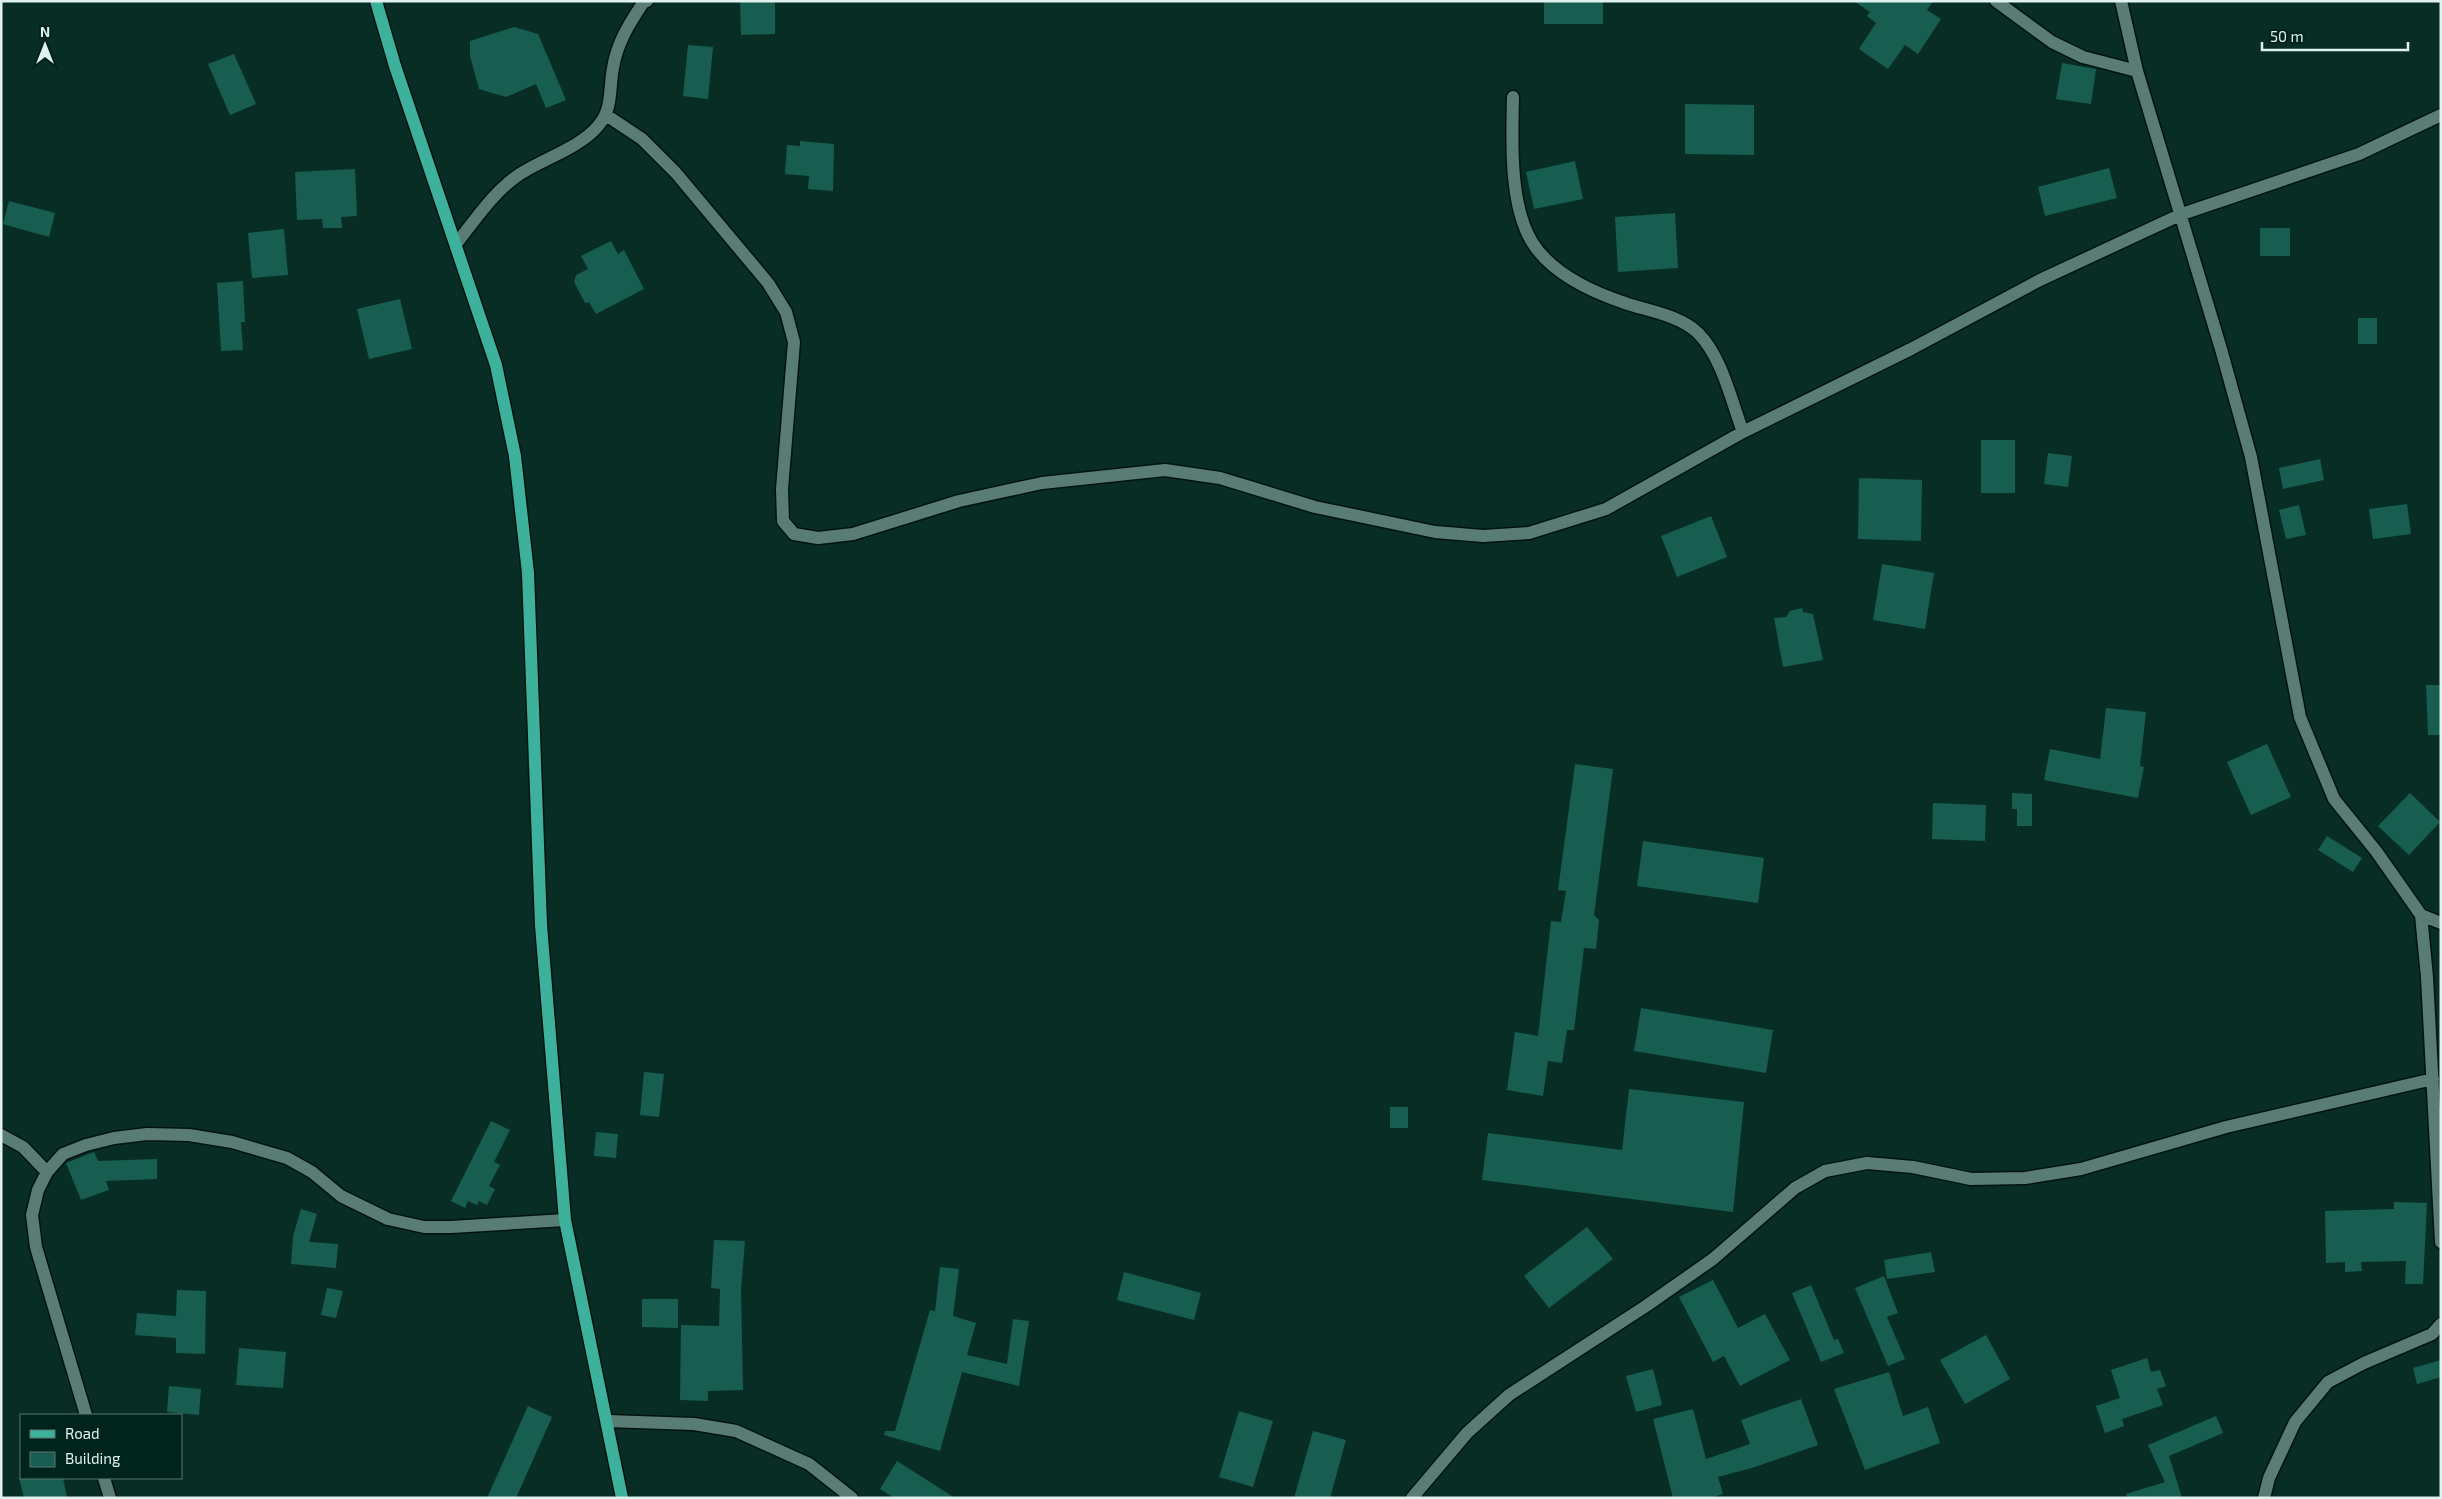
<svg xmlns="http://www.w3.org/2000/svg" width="2442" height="1499" font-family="'Exo 2',sans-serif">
  <rect width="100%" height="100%" fill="#082d25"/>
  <path fill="#175e50" d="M740,1H775V34L741,35Z
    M1544,1H1603V24H1544Z
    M1854,1H1933L1927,10L1941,19L1918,54L1905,45L1888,69L1859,49L1876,23L1867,16L1870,12Z
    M514,27L538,34L566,100L546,108L536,84L506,97L479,89L470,56V41Z
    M688,45L713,47L708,99L683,96Z
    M234,54L256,104L230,115L208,64Z
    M2062,63L2096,69L2091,104L2056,99Z
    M1685,104L1754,105V155L1685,154Z
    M800,141L834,144L833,191L808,189L809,176L785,174L787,145L800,146Z
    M1575,161L1583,199L1534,209L1526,172Z
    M2109,168L2117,198L2045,216L2038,187Z
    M355,169L357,216L341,217L342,228H323L322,219L297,220L295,172Z
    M9,201L55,213L49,237L3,224Z
    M1675,213L1678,268L1618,272L1615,217Z
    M2260,228H2290V256H2260Z
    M284,229L288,275L252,278L248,233Z
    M611,241L618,254L624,250L644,289L596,314L589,302L585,303L574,282L576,275L588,269L581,256Z
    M243,281L245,322H241L243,350L221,351L217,283Z
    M400,299L412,349L369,359L357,309Z
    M2358,318H2377V344H2358Z
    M1981,440H2015V493H1981Z
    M2048,453L2072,456L2068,487L2044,484Z
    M2320,459L2324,480L2283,489L2279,468Z
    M1859,478L1922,480L1921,541L1858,539Z
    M2407,504L2411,534L2373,539L2369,509Z
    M2299,505L2306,535L2286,539L2279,510Z
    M1711,516L1727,557L1677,577L1661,536Z
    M1882,564L1934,573L1925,629L1873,620Z
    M1802,608L1803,612L1813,614L1823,660L1783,667L1774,618L1786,617L1790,611Z
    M2426,685H2441V735H2428Z
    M2106,708L2146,712L2140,766L2144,767L2138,798L2044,780L2050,749L2100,759Z
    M2267,744L2291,797L2251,815L2227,762Z
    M1575,764L1613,769L1594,915L1599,920L1596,949L1584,948L1574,1030H1567L1562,1063L1548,1061L1543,1096L1507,1090L1515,1032L1538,1036L1551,921L1561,922L1566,891L1558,890Z
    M2012,793L2032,794V826H2017V809H2012Z
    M2410,793L2440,822L2409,855L2378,826Z
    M1933,803L1986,805L1985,841L1932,839Z
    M2327,836L2362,858L2353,872L2318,850Z
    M1643,841L1764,858L1758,903L1637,886Z
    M1641,1008L1773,1030L1766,1073L1634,1051Z
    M644,1072L664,1074L659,1117L640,1115Z
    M1629,1089L1744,1102L1733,1212L1482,1180L1488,1133L1622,1150Z
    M1390,1107H1408V1128H1390Z
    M491,1121L510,1130L494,1162L500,1165L489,1186L495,1189L487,1205L479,1201L477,1205L468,1201L465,1208L451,1201Z
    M596,1132L618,1134L616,1158L594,1156Z
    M94,1152L98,1161L157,1159V1179L106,1181L109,1190L81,1200L66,1163Z
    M2394,1202L2427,1203L2423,1284H2405L2406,1261L2361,1262L2362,1271L2345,1272V1262L2326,1263L2325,1211L2394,1209Z
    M301,1209L317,1214L309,1242L338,1244L336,1268L291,1264L293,1236Z
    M1587,1227L1613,1259L1549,1308L1524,1276Z
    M714,1240L745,1241L741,1290L743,1390L708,1391V1401L680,1400L681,1325L719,1326L720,1289L711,1288Z
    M1931,1252L1935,1272L1887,1279L1884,1260Z
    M940,1267L959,1269L953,1316L976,1323L967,1355L1007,1364L1013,1319L1029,1321L1019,1386L962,1372L940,1451L884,1435L885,1431H895L930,1310L935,1311Z
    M1124,1272L1201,1293L1194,1320L1117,1300Z
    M1884,1276L1898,1313L1887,1317L1905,1359L1888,1366L1855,1288Z
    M1713,1280L1738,1328L1765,1314L1790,1360L1740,1386L1724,1356L1713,1362L1679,1297Z
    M1811,1285L1834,1340L1838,1339L1844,1353L1821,1362L1792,1293Z
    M327,1288L343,1291L336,1318L321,1315Z
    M177,1290L206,1291L205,1354L176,1353V1338L135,1335L137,1313L176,1316Z
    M642,1299H678V1328L642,1327Z
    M1986,1335L2010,1379L1965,1404L1940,1360Z
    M239,1348L286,1352L283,1388L236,1385Z
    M2147,1358L2151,1372L2160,1370L2166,1386L2157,1389L2163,1405L2122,1419L2124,1426L2105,1433L2096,1406L2120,1398L2111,1370Z
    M2441,1360V1377L2417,1384L2413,1368Z
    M1653,1369L1662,1405L1636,1412L1626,1376Z
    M1889,1372L1903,1416L1928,1407L1940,1443L1865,1470L1834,1389Z
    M169,1386L201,1389L199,1415L167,1412Z
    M1801,1399L1818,1445L1755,1467L1718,1477L1723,1494L1710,1498H1673L1653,1419L1693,1409L1706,1459L1750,1444L1741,1420Z
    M528,1406L552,1417L516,1498H487Z
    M1239,1411L1273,1421L1253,1487L1219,1477Z
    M2216,1416L2223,1433L2169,1456L2182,1498H2127L2126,1494L2165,1482L2148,1445Z
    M1313,1431L1346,1440L1330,1498H1294Z
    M897,1461L955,1498H894L880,1489Z
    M19,1478H63L67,1498H24Z"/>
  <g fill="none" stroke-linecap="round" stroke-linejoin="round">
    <g stroke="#00140f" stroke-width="15">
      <path id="minor" d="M1996,1L2052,42L2083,57L2137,71
        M2121,1L2137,71L2221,349L2251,457L2300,717L2334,799L2376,851L2421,915L2427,977L2441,1242
        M1513,97C1512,139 1509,204 1532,242C1551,273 1592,292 1625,303C1648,311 1679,315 1698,333C1722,357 1731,400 1743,432
        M606,115L642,139L676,173L768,283L786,312L794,342L782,489L783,521L794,534L818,538L853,534L959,501L1042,483L1165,470L1220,478L1315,507L1435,532L1483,536L1529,533L1606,509L1743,432L1911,349L2040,280L2182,214L2359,154L2441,115
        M456,244C475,220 494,191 520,174C543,159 581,147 598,126C613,109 609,89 613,68C617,43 629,24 643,3L647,1
        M2421,915L2441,923
        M1,1135L23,1147L47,1172
        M86,1415L36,1247L32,1215L38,1190L47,1172L63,1154L86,1145L114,1138L147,1134L189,1135L232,1142L287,1158L312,1172L341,1196L388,1219L424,1227H451L565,1220
        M608,1421L694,1424L736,1431L809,1464L852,1498
        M104,1478L110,1498
        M1412,1498L1467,1433L1509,1395L1646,1306L1713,1259L1795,1188L1825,1171L1867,1163L1913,1167L1971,1179L2025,1178L2081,1169L2226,1127L2433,1079
        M2264,1498L2269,1478L2295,1422L2328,1382L2364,1363L2432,1334L2441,1324"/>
    </g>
    <g stroke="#00140f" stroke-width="15">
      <path id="major" d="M376,1L395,66L496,365L515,456L528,573L541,925L565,1220L622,1498"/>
    </g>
    <use href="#minor" stroke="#597d74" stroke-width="12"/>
    <use href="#major" stroke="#3db19c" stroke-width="12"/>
  </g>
  <rect width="2442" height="1499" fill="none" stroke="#dff2ed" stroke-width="5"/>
  <rect x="20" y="1414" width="162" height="65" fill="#00231c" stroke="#597670"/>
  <rect x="30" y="1430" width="25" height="8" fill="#3db19c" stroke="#597670"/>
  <text x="65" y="1439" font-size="15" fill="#dff2ed">Road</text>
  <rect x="30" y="1452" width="25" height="15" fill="#175e50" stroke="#597670"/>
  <text x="65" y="1464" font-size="15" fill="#dff2ed">Building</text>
  <g transform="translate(45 45)" stroke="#00231c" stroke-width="4" paint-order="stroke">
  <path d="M0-4L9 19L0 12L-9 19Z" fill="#dff2ed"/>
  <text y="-8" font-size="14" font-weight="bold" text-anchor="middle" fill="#dff2ed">N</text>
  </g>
  <path d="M2262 42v8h146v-8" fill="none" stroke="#dff2ed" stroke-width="2.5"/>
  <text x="2270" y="42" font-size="15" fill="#dff2ed" stroke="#00231c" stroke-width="4" paint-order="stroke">50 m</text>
</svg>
